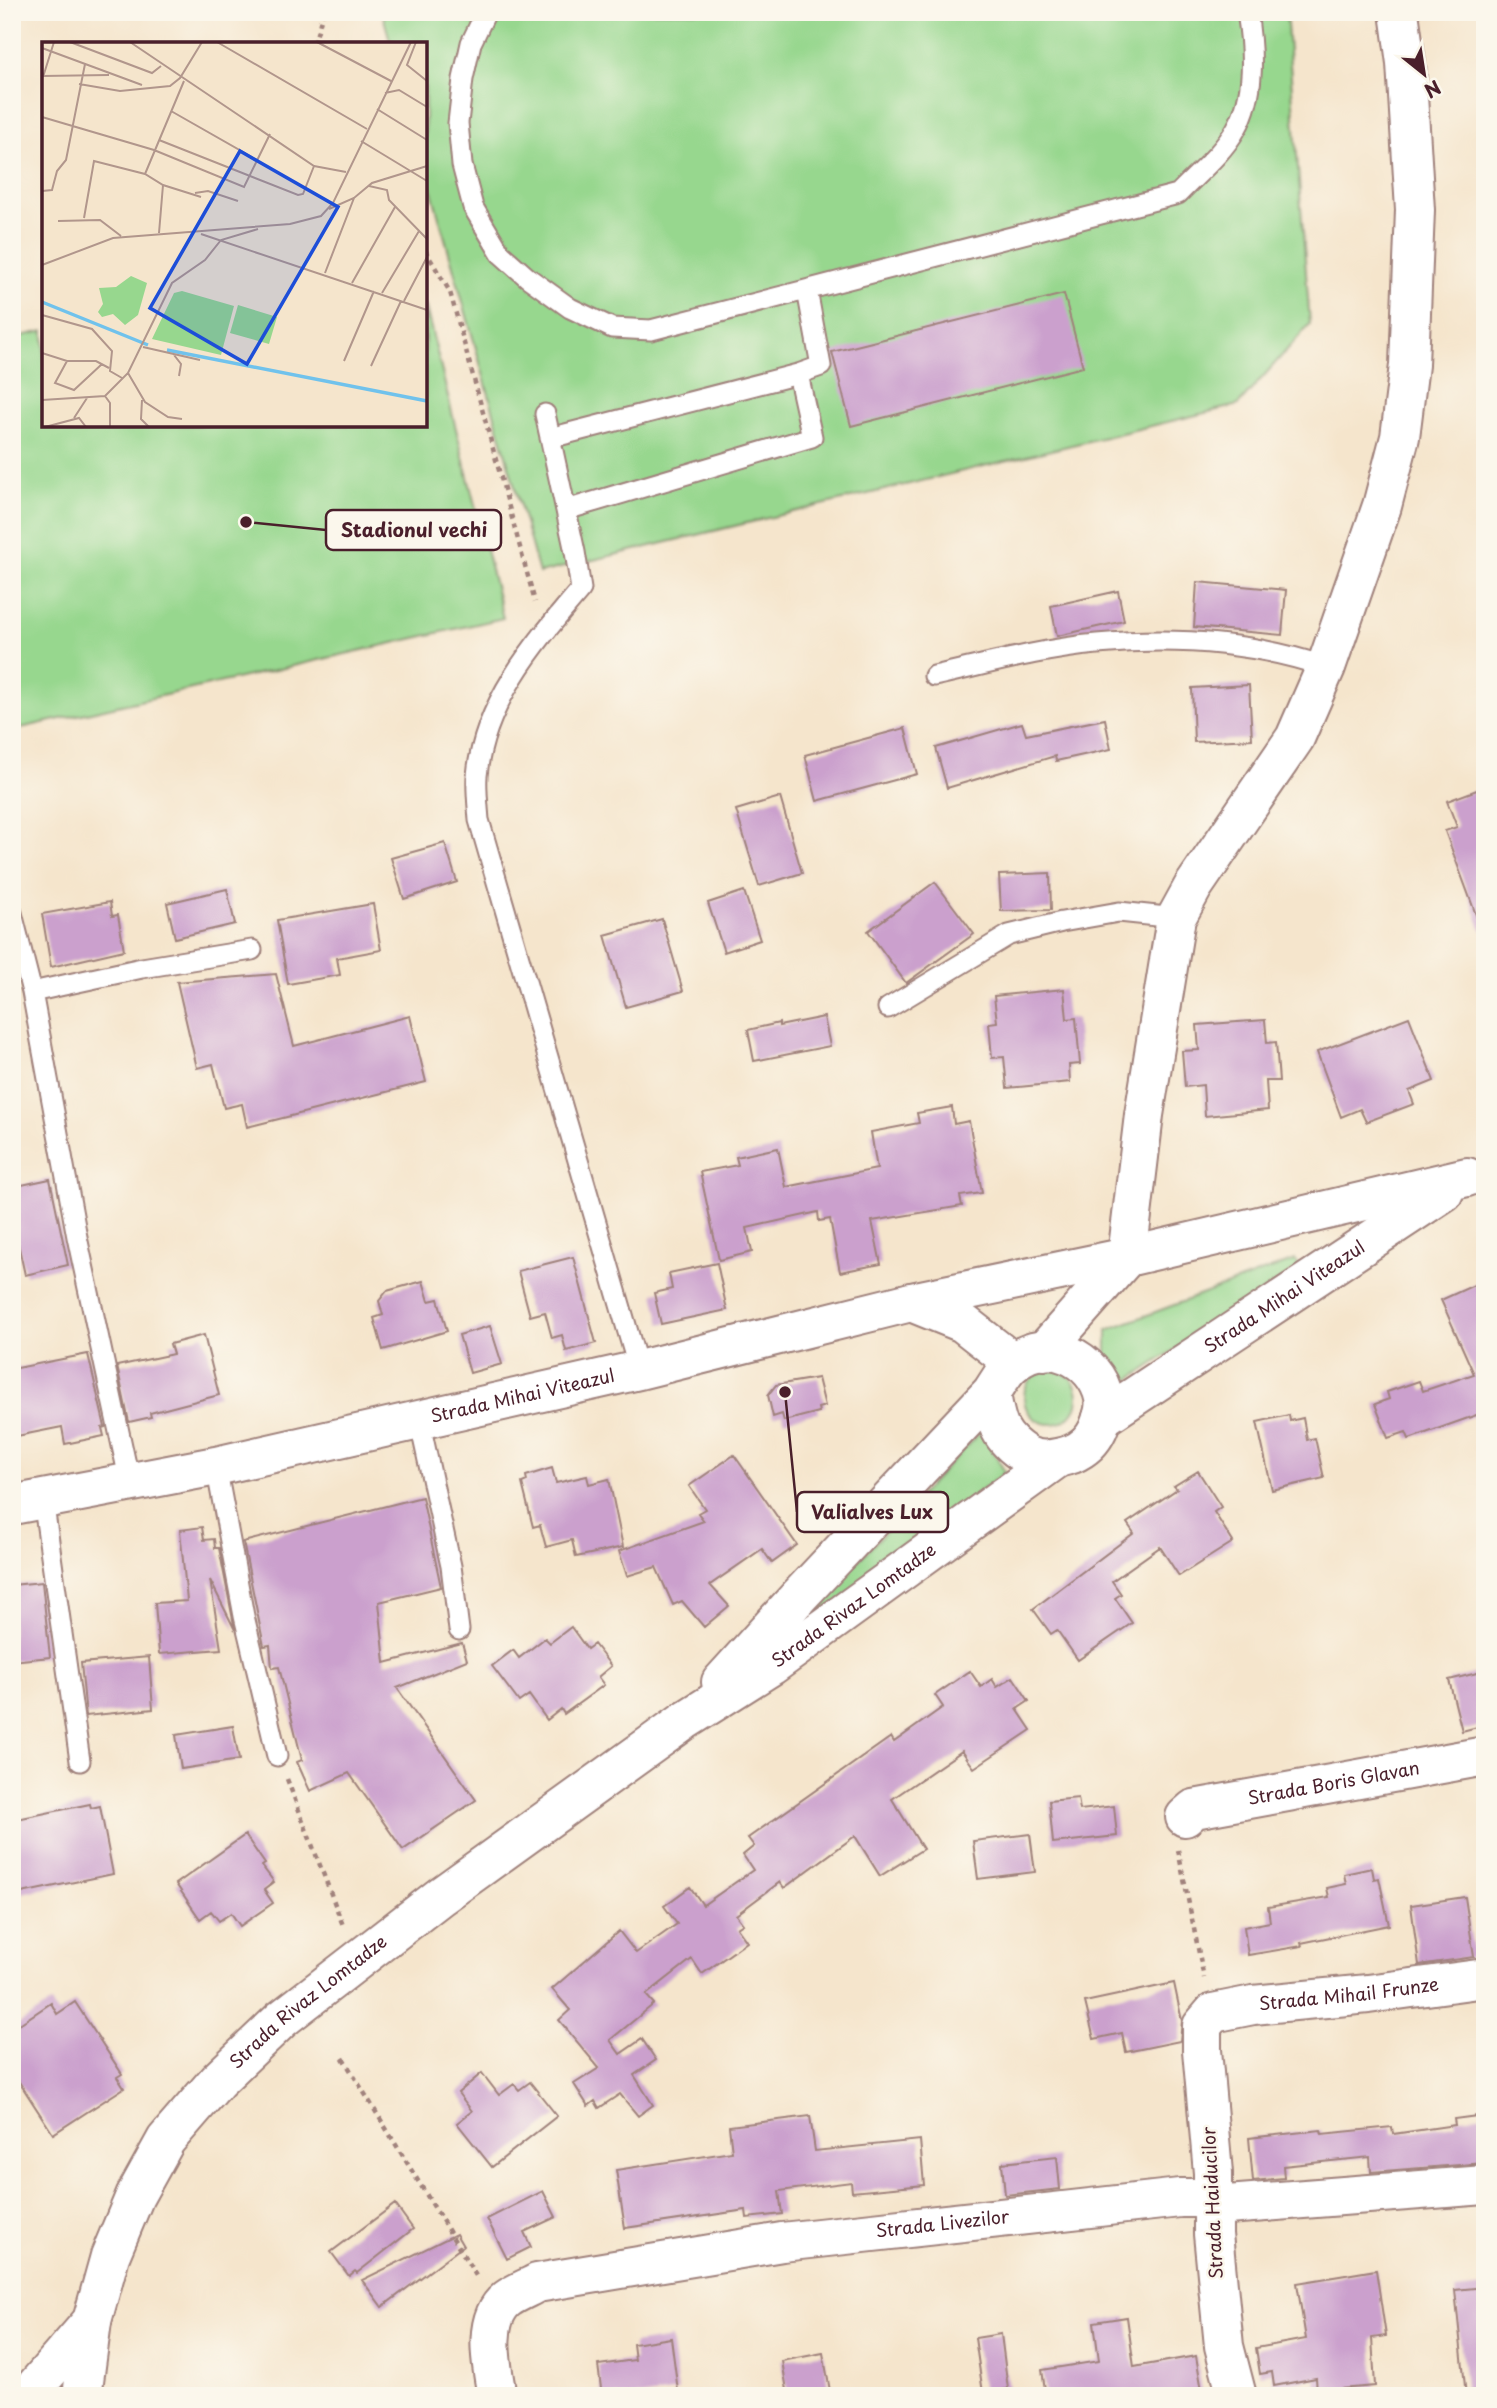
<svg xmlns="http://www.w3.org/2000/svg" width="1497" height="2408" font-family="'Playpen Sans',sans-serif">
  <rect width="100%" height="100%" fill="#fbf7ec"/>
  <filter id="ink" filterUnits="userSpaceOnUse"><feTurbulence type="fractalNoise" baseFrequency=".0143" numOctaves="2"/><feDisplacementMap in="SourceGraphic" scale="14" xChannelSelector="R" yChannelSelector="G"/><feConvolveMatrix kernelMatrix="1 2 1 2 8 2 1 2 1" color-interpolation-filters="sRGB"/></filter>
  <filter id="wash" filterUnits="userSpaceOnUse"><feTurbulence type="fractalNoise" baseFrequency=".00686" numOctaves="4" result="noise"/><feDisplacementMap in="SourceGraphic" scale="28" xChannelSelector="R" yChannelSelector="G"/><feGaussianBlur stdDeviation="1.57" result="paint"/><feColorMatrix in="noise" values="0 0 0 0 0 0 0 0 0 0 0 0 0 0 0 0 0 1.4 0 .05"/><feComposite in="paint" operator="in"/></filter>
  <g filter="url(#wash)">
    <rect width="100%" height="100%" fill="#f5e5cc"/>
    <path fill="#97d78e" stroke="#707b5c" stroke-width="2" d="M382,12H1286L1310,324L1238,405L539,573L425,167V44H391Z
      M425,304L503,618L12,730V338L44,331V425H425Z
      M1295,1260L1300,1267L1129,1380L1107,1363V1330Z
      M1024 1397a27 27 0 1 1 54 0a27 27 0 1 1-54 0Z
      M981,1431L1005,1472L808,1629L800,1622Z"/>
    <g id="blocks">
      <path fill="#cba0cd" d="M1064,294L1083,367L851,426L832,352Z
        M1197,582L1286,590L1282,635L1194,627Z
        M1118,591L1124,621L1057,636L1051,606Z
        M1249,685L1252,739L1194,742L1192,688Z
        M1105,719L1111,749L1056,761L1055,756L947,788L936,748L1022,723L1026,735Z
        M905,728L917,774L817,801L805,755Z
        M1485,787V930L1482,931L1445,831L1457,827L1447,801Z
        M780,797L802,873L759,886L736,810Z
        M445,843L457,882L404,899L391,858Z
        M1050,873L1051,910L1001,911L999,875Z
        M935,882L974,934L906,983L868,931Z
        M227,889L235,924L175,938L167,903Z
        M744,891L760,940L724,952L708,903Z
        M110,902L112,916L118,915L124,950L51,967L42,914Z
        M373,904L381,950L337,958L340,975L288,984L277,920Z
        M662,919L683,991L626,1007L605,935Z
        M276,974L294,1046L410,1016L426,1082L247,1127L242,1104L224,1108L213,1064L197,1068L177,982Z
        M1064,989L1067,1019L1076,1018L1080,1064L1069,1065L1070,1082L1007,1088L1004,1057L992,1058L989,1023L997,1022L994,996Z
        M824,1017L830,1046L754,1061L748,1030L779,1023V1026Z
        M1409,1017L1434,1081L1409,1091L1414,1104L1366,1122L1360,1109L1341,1117L1317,1052Z
        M1265,1020L1267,1043L1276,1042L1279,1081H1266L1268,1110L1205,1116L1203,1085L1185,1087L1182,1051L1199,1050L1197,1025Z
        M952,1107L954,1124L969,1121L982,1193L960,1196L962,1206L872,1221L881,1264L840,1272L830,1219L819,1221L818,1212L747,1228L752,1252L719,1260L700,1172L738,1165L736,1157L778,1148L786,1187L877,1169L871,1132L919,1123L917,1113Z
        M50,1179L68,1265L25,1275L12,1216V1187Z
        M573,1257L596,1343L566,1351L562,1335L552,1338L545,1312L530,1316L518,1271Z
        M717,1263L727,1310L661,1324L654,1293L672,1289L669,1273Z
        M1485,1280V1412L1409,1439L1406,1432L1388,1438L1375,1404L1389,1399L1387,1392L1419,1381L1423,1391L1474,1374L1441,1300Z
        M423,1281L429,1301L438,1299L447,1331L383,1350L374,1318L383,1315L379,1301L387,1291Z
        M490,1326L502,1364L470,1373L459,1335Z
        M204,1335L219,1395L150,1413L151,1417L129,1422L117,1366L173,1354L170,1344Z
        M88,1354L105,1427L102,1428L104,1436L65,1444L62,1427L12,1437V1369Z
        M818,1378L825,1406L818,1408L819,1412L784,1421L782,1414L773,1417L768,1395L776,1385Z
        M1289,1415L1290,1421L1303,1418L1307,1440L1315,1438L1324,1478L1272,1490L1257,1422Z
        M734,1455L797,1545L772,1563L762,1549L710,1585L729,1606L704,1627L682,1601L673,1605L656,1567L627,1576L619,1551L704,1521L698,1513L705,1509L689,1486Z
        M552,1468L556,1483L587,1476L589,1484L609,1479L623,1547L576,1557L572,1540L546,1547L540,1525L533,1527L522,1483L527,1481L526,1476Z
        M1198,1471L1221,1507L1214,1512L1233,1542L1179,1576L1160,1547L1112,1581L1121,1594L1115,1598L1132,1623L1078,1660L1057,1630L1051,1634L1033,1609L1134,1533L1127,1523L1177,1489L1174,1486Z
        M422,1497L441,1587L379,1602L385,1663L462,1643L467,1660L397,1688L476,1800L403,1850L349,1773L310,1791L297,1762L302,1760L279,1667L272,1668L270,1645L264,1646L243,1542Z
        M202,1527L204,1540L214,1539L215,1548H219L235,1630L210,1580L221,1649L159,1654L155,1603L187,1601L180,1530Z
        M42,1582L50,1657L12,1661V1585Z
        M571,1627L587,1649L594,1644L611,1666L598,1677L604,1685L564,1714L561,1709L547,1720L529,1695L519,1702L492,1666L513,1650L519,1658L545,1638L550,1643Z
        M149,1657L153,1709L86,1716L81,1663Z
        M970,1671L981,1687L992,1679L997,1687L1013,1677L1029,1701L1017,1709L1031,1730L974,1768L962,1751L892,1799L923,1849L880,1876L855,1836L784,1888L780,1882L736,1915L743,1924L737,1928L747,1942L702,1974L692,1959L646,1995L654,2004L610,2040L620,2054L642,2039L656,2060L634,2075L653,2105L638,2116L620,2094L599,2108L595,2101L588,2106L574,2084L599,2068L559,2020L570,2010L552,1989L619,1931L636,1953L677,1924L664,1906L690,1887L703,1905L753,1870L743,1855L754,1846L748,1838L891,1737L894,1742L943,1707L935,1695Z
        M1485,1671V1725L1462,1731L1449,1680Z
        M233,1726L239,1760L181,1769L176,1735Z
        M1078,1798L1080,1810L1114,1806L1117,1836L1053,1843L1049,1801Z
        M90,1804L91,1808L100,1806L113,1874L12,1895V1820Z
        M1030,1834L1035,1872L978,1879L973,1841Z
        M245,1835L265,1864L262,1866L274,1882L264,1890L273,1903L240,1926L231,1913L219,1921L211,1911L200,1919L176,1884Z
        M1372,1868L1374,1879L1379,1878L1389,1925L1301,1943L1302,1946L1248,1955L1244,1927L1270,1922L1268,1907L1329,1897L1327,1888L1346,1884L1344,1874Z
        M1465,1897L1474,1957L1419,1965L1411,1905Z
        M1174,1983L1182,2021L1180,2041L1126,2052L1122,2033L1094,2039L1085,2002Z
        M75,2002L122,2074L117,2077L124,2088L53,2134L12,2071V2029L51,2003L57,2014Z
        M482,2073L499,2095L514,2084L519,2090L530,2082L557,2116L492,2167L457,2123L472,2111L458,2093Z
        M1485,2115V2163L1371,2172L1370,2157L1283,2166L1284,2178L1253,2181L1249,2138L1321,2130L1322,2134L1392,2127L1393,2134L1455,2125L1454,2119Z
        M810,2116L815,2151L920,2140L924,2185L852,2192L851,2182L779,2191L782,2214L747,2218L746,2210L625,2228L616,2170L732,2152L729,2126Z
        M1057,2157L1060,2189L1005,2195L1002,2163Z
        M543,2191L556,2217L524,2232L531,2247L507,2259L487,2219Z
        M395,2204L413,2229L357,2273L355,2271L349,2276L331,2252Z
        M456,2234L463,2246L382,2307L362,2280Z
        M1376,2270L1386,2336L1372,2338L1375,2386L1317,2391L1316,2378L1274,2386L1272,2372L1260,2374L1256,2348L1306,2339L1297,2283Z
        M1485,2287V2395L1466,2396L1455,2290Z
        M1127,2317L1134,2367L1196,2356L1203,2396H1046L1042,2370L1099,2361L1094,2322Z
        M1001,2334L1008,2389L983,2393L975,2338Z
        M671,2338L678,2391L647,2396H602L598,2365L635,2360L633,2344Z
        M823,2353L831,2396H788L782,2361Z"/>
    </g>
  </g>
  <g filter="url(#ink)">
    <use href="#blocks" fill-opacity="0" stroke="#a0827c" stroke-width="2"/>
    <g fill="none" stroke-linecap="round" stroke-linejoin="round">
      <g stroke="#a0827c" stroke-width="23">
        <path id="service" d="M486,12L471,43L463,79L458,123L462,165L473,207L501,254L527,277L570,308L612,328L651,330L1178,194C1197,174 1222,154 1236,129C1256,95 1253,50 1247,12
          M545,414L575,552L581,589C536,642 483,703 477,776C476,790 478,806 479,820L639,1370
          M550,438L798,374
          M566,510L812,437L798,374L821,366L807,290
          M934,676C988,664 1042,649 1097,644C1174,637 1253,642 1326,667
          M12,913L32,992L77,1237L130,1483
          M32,992L142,968L252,950
          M888,1008L1009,935L1062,922L1119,912L1176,918
          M419,1419L451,1566L459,1630
          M216,1466L244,1616L277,1756
          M43,1499L80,1761"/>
      </g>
      <g stroke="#a0827c" stroke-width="42">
        <g id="minor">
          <path d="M911,1302L1127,1257L1467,1177"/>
          <path d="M1044,1351L1127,1257L1144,1115L1176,918L1193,887L1295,738L1326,667L1382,506L1400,437L1409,365L1415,210L1406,63L1399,12"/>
          <path id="s1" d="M1102,1418L1444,1192"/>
          <path id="s2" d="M1185,1817L1194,1809L1485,1756"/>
          <path d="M27,2396L92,2321"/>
          <path id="s3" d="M497,2396C492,2367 481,2320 507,2299C515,2293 528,2288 537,2283L782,2242L1180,2198H1198L1214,2206L1485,2185"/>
          <path id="s4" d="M1237,2396L1224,2346L1213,2234V2173L1202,2050V2026L1213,2013L1253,2005L1368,1994L1485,1978"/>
        </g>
      </g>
      <g stroke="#a0827c" stroke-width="42">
        <g id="tertiary">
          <path id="s5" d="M12,1505L216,1466L639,1370L911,1302L963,1323L1014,1363"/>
          <path d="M721,1682L800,1595L991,1393C998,1383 1004,1371 1013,1363C1046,1334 1096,1358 1104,1398C1106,1408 1102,1419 1098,1429C1093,1440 1084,1449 1072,1454C1057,1459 1040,1463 1026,1455C999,1438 996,1424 991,1393"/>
          <path id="s6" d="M82,2396L92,2321L110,2256L135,2196L166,2140L217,2081L282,2019L441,1896L684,1721L771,1666L1055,1460"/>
        </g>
      </g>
      <path stroke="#a0827c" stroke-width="4.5" stroke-dasharray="5 5" stroke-linecap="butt" d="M314,44L323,12
        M425,250L450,292L535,602
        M287,1779L344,1928
        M1178,1850L1204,1978
        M343,2058L478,2279"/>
      <use href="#service" stroke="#fff" stroke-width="19"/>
      <use href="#minor" stroke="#fff" stroke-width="38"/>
      <use href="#tertiary" stroke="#fff" stroke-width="38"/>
    </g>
  </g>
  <g text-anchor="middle" stroke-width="5" stroke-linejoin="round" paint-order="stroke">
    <g font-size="18" fill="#4a1f2b" stroke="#fbf7ec">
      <text dy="6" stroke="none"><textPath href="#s1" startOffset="219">Strada Mihai Viteazul</textPath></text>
      <text dy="6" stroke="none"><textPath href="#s5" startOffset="522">Strada Mihai Viteazul</textPath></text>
      <text dy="6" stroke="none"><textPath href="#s6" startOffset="1146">Strada Rivaz Lomtadze</textPath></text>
      <text dy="6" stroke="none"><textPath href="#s2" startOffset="154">Strada Boris Glavan</textPath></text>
      <text dy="6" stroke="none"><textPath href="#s4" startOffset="527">Strada Mihail Frunze</textPath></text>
      <text dy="6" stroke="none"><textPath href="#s6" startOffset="471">Strada Rivaz Lomtadze</textPath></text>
      <text transform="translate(1213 2203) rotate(-93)" y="6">Strada Haiducilor</text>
      <text dy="6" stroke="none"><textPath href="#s3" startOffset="546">Strada Livezilor</textPath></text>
    </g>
  </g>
  <g transform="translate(42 42)">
    <rect width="385" height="385" fill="#f5e5cc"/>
    <path d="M89,234L105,241L96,273L83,283L71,272L60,275L56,270L61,262L57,246L74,245ZM140,249L192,264L179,313L110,297L132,251ZM196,263L235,275L227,302L188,291Z" fill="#97d78e"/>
    <path fill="none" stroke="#70c2ec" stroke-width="3.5" d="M0,260L106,303M125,308L385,359"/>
    <path fill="none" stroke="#b1968c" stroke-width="2" d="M28,0L110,31L119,24M88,0L272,124L304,130M175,0L325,87M275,0L349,39M374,0L365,23L385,39M0,6L100,43M0,34L67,33M1,35L12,0M37,42L78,49L128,44L138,36L160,0M343,51L357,48L385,65M335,67L385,98M129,69L215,118M0,75L112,108L202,145L228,92M117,98L256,153L261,152L272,124M319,99L385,139M103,132L142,39M327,144L345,148L347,158L385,197M0,149L10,148L15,129L24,118L43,22M153,151L166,149L196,159M287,167L312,156L330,141L385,124M42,176L52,119L103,132L121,143L159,155M16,179L58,178L79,194M117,191L121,143M159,192L385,268M0,223L71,196L248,182L279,174L291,161L369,0M283,231L312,156M310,241L353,165M340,251L377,189M362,259L385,215M0,273L50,287L70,309L68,329L80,336M101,305L158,318M0,311L25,319H54L67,326M132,313L139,322L137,334M25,319L13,341L32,348L60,322M302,319L332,249M329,324L359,259M86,331L103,360L126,375L140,377M63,354L68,361V385M0,358L63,354L86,331L130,241L163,218L179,198L216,187M100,358L99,377L107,385M32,376L45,356M3,385L37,376L44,385"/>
    <path fill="#1d4ed8" fill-opacity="0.15" stroke="#1d4ed8" stroke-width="3.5" d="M198,109L296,165L205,322L108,266Z"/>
    <rect width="385" height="385" fill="none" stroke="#4a1f2b" stroke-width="3.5"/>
  </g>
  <path fill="none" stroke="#4a1f2b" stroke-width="2.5" d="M246 522L326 530M785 1392L797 1512"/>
  <g fill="#4a1f2b" stroke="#fbf7ec" stroke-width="2.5">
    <circle cx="246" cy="522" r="7"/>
    <circle cx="785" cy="1392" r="7"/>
  </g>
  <g fill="#fbf7ec" stroke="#4a1f2b" stroke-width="2.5">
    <rect x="326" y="510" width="175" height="40" rx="7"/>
    <rect x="797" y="1492" width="151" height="40" rx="7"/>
  </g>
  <g font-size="19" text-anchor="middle" font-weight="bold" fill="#4a1f2b">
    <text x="414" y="537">Stadionul vechi</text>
    <text x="872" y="1519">Valialves Lux</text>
  </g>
  <rect width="1497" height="2408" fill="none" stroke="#fbf7ec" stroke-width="42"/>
  <g transform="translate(1424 74) rotate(150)" stroke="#fbf7ec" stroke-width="5" paint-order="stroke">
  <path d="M0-5L12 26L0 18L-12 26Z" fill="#4a1f2b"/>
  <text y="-10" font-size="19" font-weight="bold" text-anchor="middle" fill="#4a1f2b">N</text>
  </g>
</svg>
